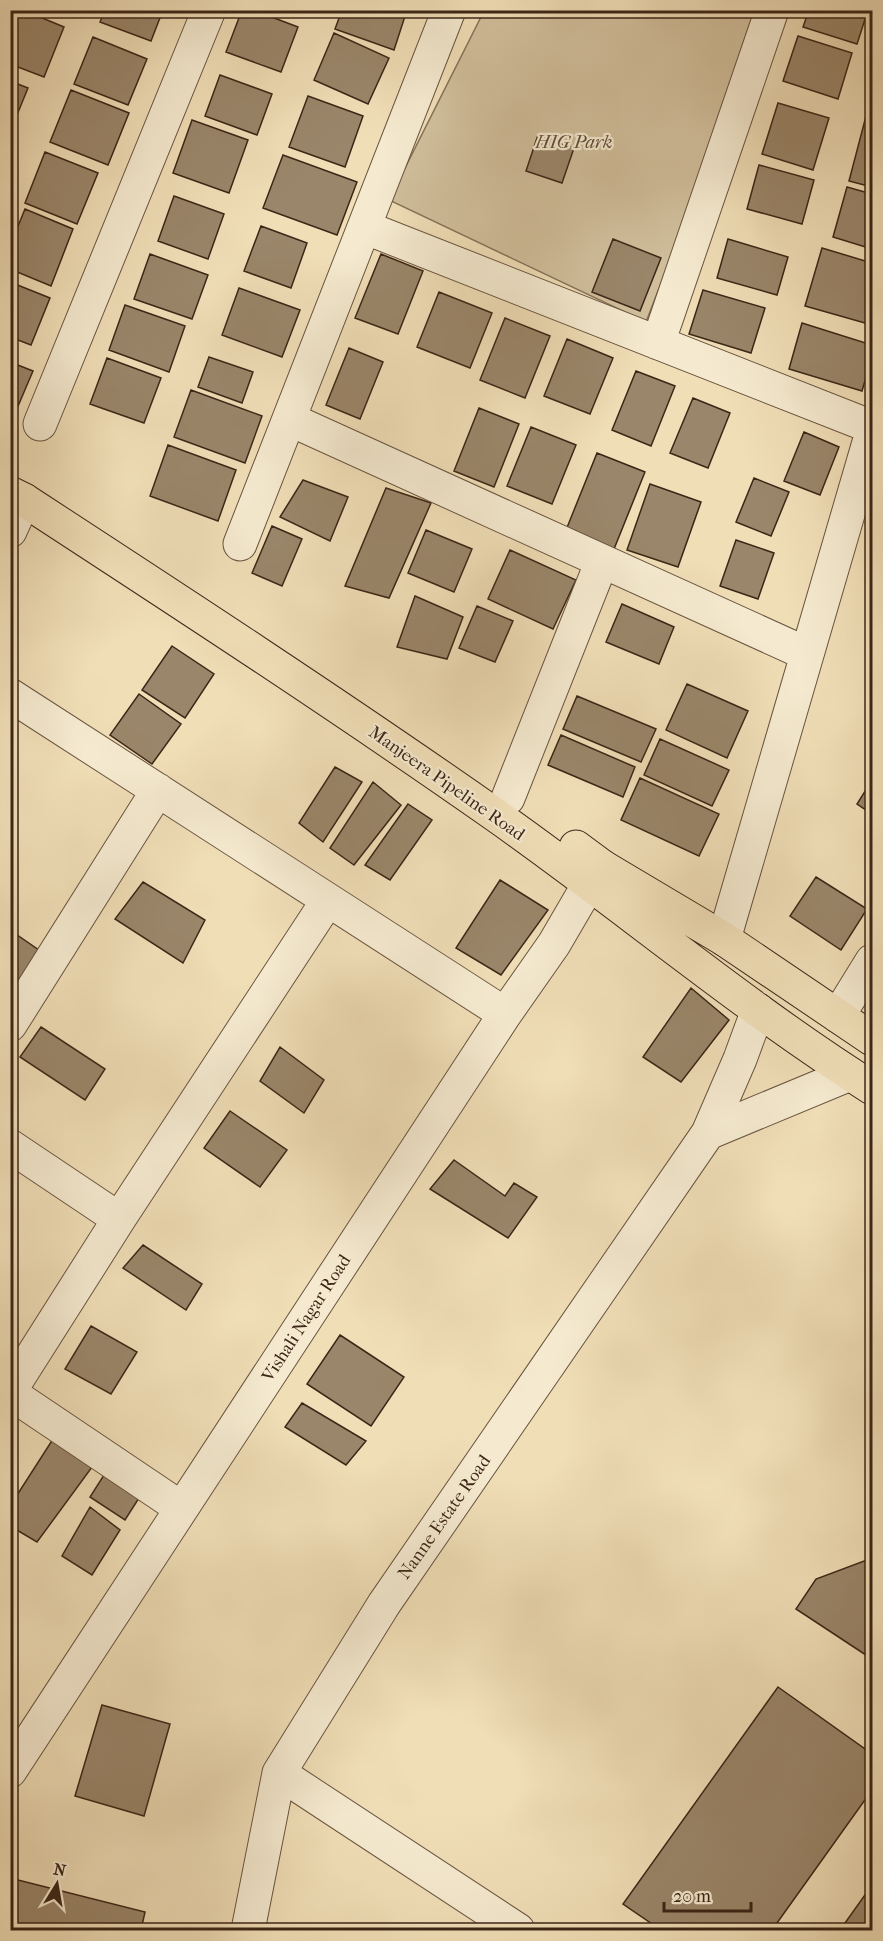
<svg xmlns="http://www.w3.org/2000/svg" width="883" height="1941" font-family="'IM FELL French Canon',serif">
  <rect width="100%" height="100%" fill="#f0deb7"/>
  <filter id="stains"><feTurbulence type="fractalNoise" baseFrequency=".00333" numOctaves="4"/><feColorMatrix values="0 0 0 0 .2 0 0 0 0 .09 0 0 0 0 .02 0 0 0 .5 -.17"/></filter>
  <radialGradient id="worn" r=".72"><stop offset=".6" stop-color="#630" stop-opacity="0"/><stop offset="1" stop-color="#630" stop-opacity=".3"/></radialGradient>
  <path fill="#d1bf9c" stroke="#86725a" stroke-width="1.5" d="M484,11H766L646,322L389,200Z"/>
  <path fill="#9a866a" stroke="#3c2617" stroke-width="1.5" d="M10,10H23L64,27L44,77L10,64Z
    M105,10H163L151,41L100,22Z
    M242,10H253L298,27L281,72L226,52Z
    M342,10H407L394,50L335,29Z
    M809,10H868L857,44L803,27Z
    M334,33L389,58L368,104L314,80Z
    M798,36L852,53L838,99L783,81Z
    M93,37L147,59L128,105L74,84Z
    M220,75L272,94L257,135L205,116Z
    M10,81L28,88L10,132Z
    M71,90L129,113L108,165L50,142Z
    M308,96L363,116L345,167L289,147Z
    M778,103L829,118L813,170L762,154Z
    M866,116L872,117V187L849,181Z
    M192,120L248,140L229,193L173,173Z
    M538,135L574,148L562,183L526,171Z
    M45,152L98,173L77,224L25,203Z
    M283,155L357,182L337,235L263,208Z
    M759,165L814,180L802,224L747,209Z
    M847,187L872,194V249L833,237Z
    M174,196L224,214L208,259L158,241Z
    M25,209L73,229L51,286L10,269V246Z
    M261,226L307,243L291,288L244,271Z
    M613,239L661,258L640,311L592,292Z
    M728,239L788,257L777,295L717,278Z
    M822,248L872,263V325L805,306Z
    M150,254L208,275L192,319L134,299Z
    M381,254L423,271L398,334L355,318Z
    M10,282L50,298L31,345L10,337Z
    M239,288L300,310L282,357L222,335Z
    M703,290L765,308L751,353L689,334Z
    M439,292L492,313L470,368L417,347Z
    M125,305L185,326L169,372L109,350Z
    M505,318L550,336L525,398L480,380Z
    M802,323L872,345V357L862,391L789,369Z
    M567,339L613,358L590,414L544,396Z
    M349,348L383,362L360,419L326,405Z
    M209,357L253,372L242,403L198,387Z
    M107,358L161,378L144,423L90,404Z
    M10,362L33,371L10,425Z
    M636,371L675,386L651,446L612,430Z
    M191,390L262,416L245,463L174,437Z
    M693,398L730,413L708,468L670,453Z
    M479,408L519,424L494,487L454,471Z
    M531,427L576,445L552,504L507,486Z
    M804,432L839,447L820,495L784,481Z
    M168,445L236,470L218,521L150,496Z
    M597,453L645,472L612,554L564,535Z
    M754,478L789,492L771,536L736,522Z
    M303,480L348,497L330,541L280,517Z
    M650,484L701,502L678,567L627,550Z
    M386,488L431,503L389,598L345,586Z
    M272,526L302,539L282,586L252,573Z
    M426,530L472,549L454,592L408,573Z
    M736,540L774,553L758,599L720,586Z
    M510,550L576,580L553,629L488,599Z
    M415,596L463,617L447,659L397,647Z
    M622,604L674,627L659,664L606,642Z
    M477,606L513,621L495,662L459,648Z
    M172,646L214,674L185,718L142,690Z
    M687,684L748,711L727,758L666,730Z
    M139,694L181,724L152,764L110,735Z
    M577,696L656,729L641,762L563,729Z
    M561,735L635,767L623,797L548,765Z
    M660,739L729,770L712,806L644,775Z
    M335,767L362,782L323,842L299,823Z
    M640,778L719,814L699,856L621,820Z
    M872,780V814L857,804Z
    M373,782L401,805L354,865L330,848Z
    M408,804L432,820L390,880L365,865Z
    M816,877L867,909L841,950L790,916Z
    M500,880L548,910L501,975L456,948Z
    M143,882L205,920L183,963L115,919Z
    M10,930L46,955L10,997Z
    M691,988L729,1020L681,1082L643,1057Z
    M41,1027L105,1069L85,1100L20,1057Z
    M280,1047L324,1080L304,1113L260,1081Z
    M230,1111L287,1150L260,1187L204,1148Z
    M454,1160L505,1196L514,1183L537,1197L508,1238L430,1189Z
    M143,1245L202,1284L186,1310L123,1268Z
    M91,1326L137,1352L111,1394L65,1369Z
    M340,1335L404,1377L371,1426L307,1384Z
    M302,1403L366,1441L346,1465L285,1427Z
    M53,1439L95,1463L37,1542L10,1526V1506Z
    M104,1475L139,1498L125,1520L90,1497Z
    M90,1507L120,1530L92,1575L62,1556Z
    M872,1558V1659L796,1609L816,1579Z
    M778,1687L872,1754V1790L772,1930H661L623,1904Z
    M102,1705L170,1724L144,1816L75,1796Z
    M10,1878L145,1912L141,1930H10Z
    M872,1885V1930H840Z"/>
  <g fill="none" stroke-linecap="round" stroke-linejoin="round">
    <g stroke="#69543f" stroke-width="35">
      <path id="minor" d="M364,227L872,427
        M658,343L772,10
        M289,419L807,654
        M40,424L209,10
        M10,531L24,500
        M240,544L449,10
        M10,695L505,1014
        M508,798L602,561
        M724,939L872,432
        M838,1016L872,961
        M10,1025L158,790
        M708,1133L850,1074
        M10,1146L119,1219
        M10,1391L119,1219L328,900
        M10,1393L181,1508
        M10,1771L505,1014L554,944L589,884L603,867
        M279,1773L518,1930
        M248,1930L279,1773L384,1604L708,1133L740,1059L758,1010"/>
    </g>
    <g stroke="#3c2617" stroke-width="35">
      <path id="major" d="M10,493L24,500C182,603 340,706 494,814C622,904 741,1005 872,1088
        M576,847L603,867L724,939L872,1039"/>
    </g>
    <use href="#minor" stroke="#f5ead0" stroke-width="33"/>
    <use href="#major" stroke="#f0deb7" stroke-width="33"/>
  </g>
  <g text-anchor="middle" stroke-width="4.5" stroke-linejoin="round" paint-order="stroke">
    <g font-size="18" font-style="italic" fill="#614c38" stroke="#f5ead0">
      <text x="574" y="148">HIG Park</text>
    </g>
    <g font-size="18" fill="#3c2617" stroke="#f5ead0">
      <text transform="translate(447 783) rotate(35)" y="6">Manjeera Pipeline Road</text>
      <text transform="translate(306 1318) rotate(-57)" y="6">Vishali Nagar Road</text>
      <text transform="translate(444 1517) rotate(-55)" y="6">Nanne Estate Road</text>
    </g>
  </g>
  <rect width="883" height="1941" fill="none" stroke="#f0deb7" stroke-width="36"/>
  <rect x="12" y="12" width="859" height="1917" fill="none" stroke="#3c2617" stroke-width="3"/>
  <rect x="18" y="18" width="847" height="1905" fill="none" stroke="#3c2617" stroke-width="1.5"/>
  <g transform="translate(57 1884) rotate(11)" stroke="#f5ead0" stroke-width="4.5" paint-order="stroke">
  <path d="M0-4.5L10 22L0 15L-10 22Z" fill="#3c2617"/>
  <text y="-9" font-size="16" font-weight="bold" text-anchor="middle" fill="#3c2617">N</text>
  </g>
  <path d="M664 1902v9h87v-9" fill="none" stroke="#3c2617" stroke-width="3"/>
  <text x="673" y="1902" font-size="18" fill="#3c2617" stroke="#f5ead0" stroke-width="4.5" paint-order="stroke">20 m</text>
  <rect width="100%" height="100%" filter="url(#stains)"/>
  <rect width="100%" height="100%" fill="url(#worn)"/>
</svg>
